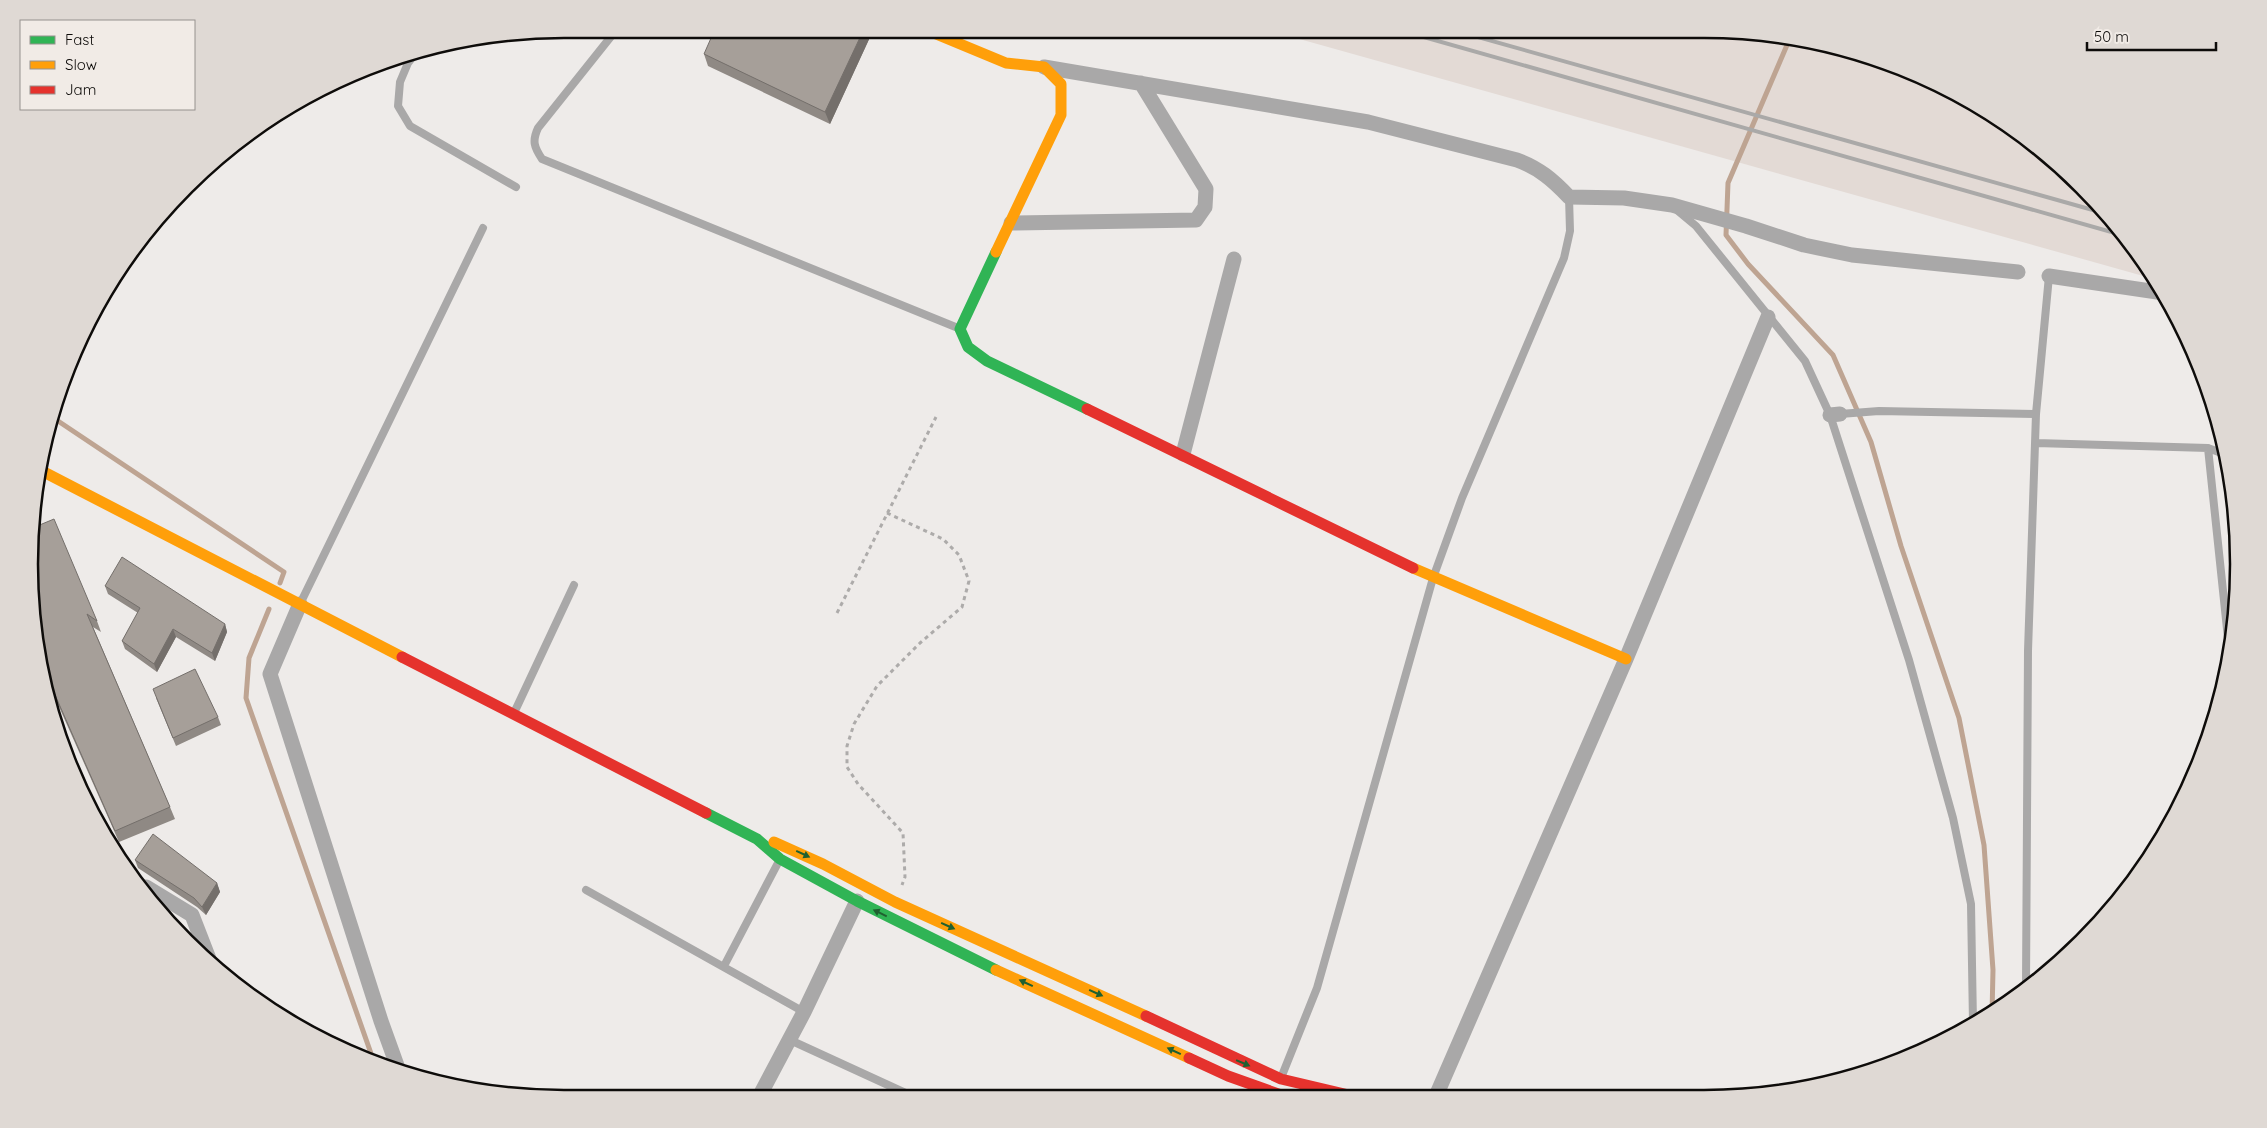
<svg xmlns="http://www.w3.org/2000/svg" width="2267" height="1128" font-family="Quicksand,sans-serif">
  <rect width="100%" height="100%" fill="#eeebe9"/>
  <path fill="#e3dad5" d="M1264,29L1738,30L1841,47L1939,84L2029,139L2105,211L2154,279Z"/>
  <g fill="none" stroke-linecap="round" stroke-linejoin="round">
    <path stroke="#bea492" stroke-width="5" d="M1790,38L1728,183L1726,235L1748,264L1833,355L1871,442L1901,546L1959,718L1984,845L1993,970L1992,1014
      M52,417L284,572L280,583
      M269,609L249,658L246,698L374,1062"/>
    <path stroke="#adabaa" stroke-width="3" stroke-dasharray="4 4" stroke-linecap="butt" d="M887,513L943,539L959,555L969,581L962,607L920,643L877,686L854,724L847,746V767L858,784L903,833L905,877L902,885
      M837,613L936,417"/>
    <path stroke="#a9a8a8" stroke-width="8" d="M617,29L538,128C532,141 534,147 542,159L958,328
      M417,51L408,63L400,82L398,106L410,126L516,187
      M1678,211L1696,226L1805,361L1830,415L1909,660L1953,818L1971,904L1973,1023
      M1840,414L1879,411L2036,414
      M2036,443L2208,448L2224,454
      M2208,448L2229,648
      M301,602L483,228
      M514,713L574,585
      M586,890L804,1012
      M724,966L779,861
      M2026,986L2028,651L2036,414L2049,276
      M790,1040L912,1096
      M1281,1078L1317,988L1433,578L1462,498L1564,258L1570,231L1569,197"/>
    <path stroke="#a9a8a8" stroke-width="15" d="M1044,67L1368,122L1517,160C1539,168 1553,180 1569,197L1624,198L1672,205L1746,226L1804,245L1852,255L2018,272
      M1011,223L1196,220L1205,207L1206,189L1141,83
      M2049,276L2164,293
      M1830,415L1840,414
      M1183,454L1234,259
      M300,604L270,674L381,1021L399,1071
      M140,887H146L192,915L211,964
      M1436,1096L1626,659L1768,317
      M759,1097L804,1012L857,901"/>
    <path stroke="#30b455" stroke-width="11" d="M996,252L960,329L968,347L987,361L1087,409
      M706,813L757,839L780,859L857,901L996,970"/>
    <path stroke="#ff9f0a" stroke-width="11" d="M924,29L1006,63L1044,67L1061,84V115L996,252
      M38,469L402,657
      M1413,568L1626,659
      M774,842L823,864L895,902L1146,1016
      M996,970L1189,1058"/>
    <path stroke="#e5322d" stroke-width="11" d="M1087,409L1413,568
      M402,657L706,813
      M1146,1016L1281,1079L1353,1096
      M1189,1058L1228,1076L1284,1096"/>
    <path stroke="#aaa9a8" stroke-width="4" d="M1399,30L2122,235
      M1453,30L2107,214"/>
  </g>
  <path fill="#8f8984" d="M871,35L830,124L708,66L704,54Z
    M30,529L97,621L101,632L93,627L170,807L175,819L119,842L52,691L37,653Z
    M105,586L225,624L227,632L215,661L176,637L157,672L125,649L122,641L138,613L108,594Z
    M156,698L218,717L221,725L176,746Z
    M135,860L217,883L220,892L206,915L197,907L138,868Z"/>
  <path fill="#746f6b" d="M864,29H869L871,35L830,124L825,112Z
    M225,624L227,632L215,661L212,653Z
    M173,629L176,637L157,672L154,664Z
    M217,883L220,892L206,915L202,907Z"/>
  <path fill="#a69f99" stroke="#746f6b" d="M715,29H864L825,112L704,54Z
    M54,519L97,621L87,614L170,807L115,831L48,679L37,651L33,634L30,529Z
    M122,557L225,624L212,653L173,629L154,664L122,641L140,608L105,586Z
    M195,669L218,717L173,738L153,689Z
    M153,834L217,883L202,907L194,898L135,860Z"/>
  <defs><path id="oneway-solid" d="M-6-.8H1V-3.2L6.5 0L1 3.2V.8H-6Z" transform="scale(1.25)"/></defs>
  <g fill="#1f6030">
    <use href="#oneway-solid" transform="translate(803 854) rotate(25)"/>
    <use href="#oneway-solid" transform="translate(880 913) rotate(-154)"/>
    <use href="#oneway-solid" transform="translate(948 926) rotate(24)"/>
    <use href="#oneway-solid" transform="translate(1026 983) rotate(-155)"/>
    <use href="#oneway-solid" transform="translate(1096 993) rotate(24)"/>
    <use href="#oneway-solid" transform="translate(1174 1051) rotate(-155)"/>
    <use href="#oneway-solid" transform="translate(1243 1063) rotate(23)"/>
  </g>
  <path d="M0 0H2267V1128H0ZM564 38H1704A526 526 0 0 1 2230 564V564A526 526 0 0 1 1704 1090H564A526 526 0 0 1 38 564V564A526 526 0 0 1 564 38Z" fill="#dfd9d4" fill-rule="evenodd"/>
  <path fill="none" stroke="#0e0c0a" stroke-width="2.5" d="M564 38H1704A526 526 0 0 1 2230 564V564A526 526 0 0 1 1704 1090H564A526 526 0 0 1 38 564V564A526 526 0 0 1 564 38Z"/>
  <rect x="20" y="20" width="175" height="90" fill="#f1ebe6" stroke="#96928e"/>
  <rect x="30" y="36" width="25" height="8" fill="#30b455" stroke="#96928e"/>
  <text x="65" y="45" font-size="15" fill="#0e0c0a">Fast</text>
  <rect x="30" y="61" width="25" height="8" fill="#ff9f0a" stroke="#96928e"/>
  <text x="65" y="70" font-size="15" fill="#0e0c0a">Slow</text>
  <rect x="30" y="86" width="25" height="8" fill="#e5322d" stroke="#96928e"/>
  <text x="65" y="95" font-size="15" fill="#0e0c0a">Jam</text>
  <path d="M2087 42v8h129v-8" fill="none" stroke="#0e0c0a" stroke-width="2.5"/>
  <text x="2094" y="42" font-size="15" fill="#0e0c0a" stroke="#f1ebe6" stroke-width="4" paint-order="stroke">50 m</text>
</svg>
